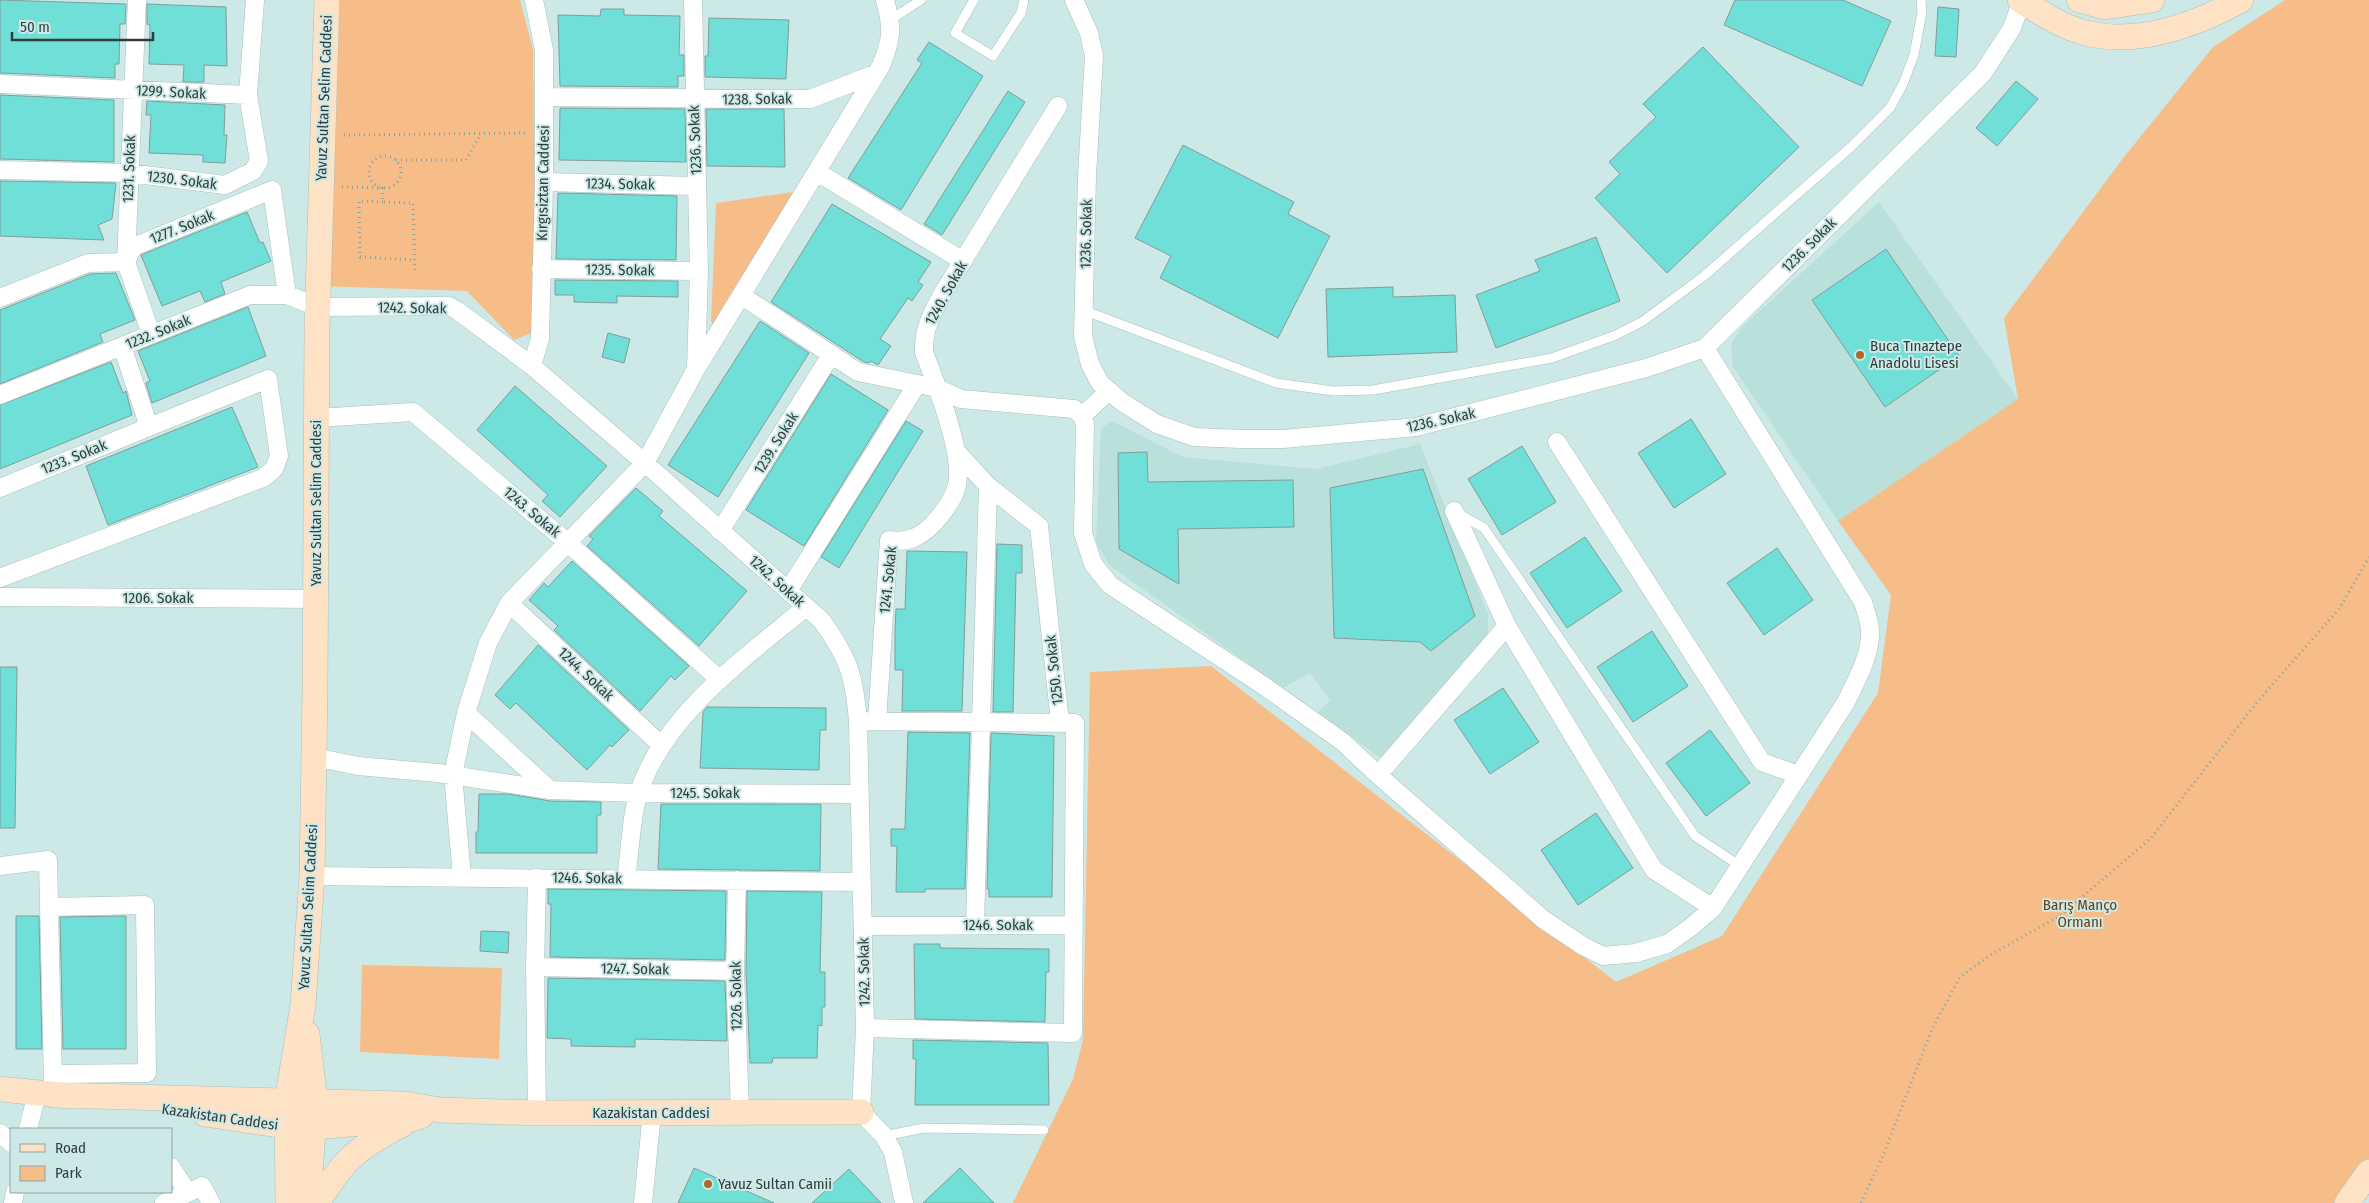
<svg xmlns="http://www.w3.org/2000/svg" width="2369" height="1203" font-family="'Fira Sans Condensed',sans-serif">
  <rect width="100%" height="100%" fill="#cde9e7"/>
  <path fill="#bae0dc" d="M1879,202L2018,399L1838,521L1733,367L1731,344L1741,328Z
    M1112,421L1183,457L1316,469L1420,444L1488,614V635L1384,761L1318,712L1330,700L1310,673L1283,688L1110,566L1096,543L1101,428Z"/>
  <path fill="#f6bd88" d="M332,0H520L533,50L535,227L531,333L514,340L467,291L318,286Z
    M2285,0H2369V1179L2350,1203H1013L1073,1079L1083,1040L1090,672L1211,666L1616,982L1722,936L1878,693L1891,595L1838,521L2018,399L2004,318L2124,157L2213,47Z
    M793,192L714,327L711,321L716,203Z
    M362,965L502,968L499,1059L360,1052Z"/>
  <path fill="#6fdfd7" stroke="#829d9a" d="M0,0L126,4L125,24H120L119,64H115V78L0,73Z
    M1735,0H1843L1891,21L1862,86L1724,25Z
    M147,4L226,7L227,66L204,65V82H183L184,65L149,64L150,25L147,24Z
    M1938,7L1959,9L1956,57L1935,56Z
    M601,9H624V15L680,16L679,55H684V76H678V87L560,86L558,15L600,16Z
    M709,18L789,20L786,79L705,77V56H708Z
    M929,42L983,76L901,210L848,178L922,63L917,60Z
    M1703,47L1799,147L1667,273L1595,198L1620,174L1609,162L1656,117L1643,104Z
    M2016,81L2038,99L1997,146L1976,128Z
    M1008,91L1025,102L942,235L924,224Z
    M0,95L114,100V162L0,159Z
    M147,101L225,105L224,135H227L225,163L203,162V155L149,153L151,115H146Z
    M560,108L685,109L686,162L559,160Z
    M706,109H784L785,167L707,166Z
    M1183,145L1294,202L1288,214L1330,236L1278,338L1160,278L1171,256L1135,238Z
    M0,181L116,183L112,219L98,225L104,240L0,236Z
    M558,193L677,196L676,260L556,259Z
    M832,204L931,262L918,282L923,285L912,301L908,298L880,339L891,346L878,365L871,361L869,363L864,362L771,302Z
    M247,212L260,243L263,242L271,261L221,282L225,294L205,302L200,291L162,306L141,255Z
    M1596,237L1620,301L1496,348L1476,295L1540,271L1535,260Z
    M1886,249L1959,356L1885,407L1812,300Z
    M116,273L135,320L100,334L103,342L0,384V310L90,274Z
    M555,280L678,281V297L617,296V303L574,302V295H555Z
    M1393,287V297L1455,295L1457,352L1328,357L1326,289Z
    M248,307L266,356L152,403L146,383L150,381L138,351Z
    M760,321L809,353L718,497L668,465Z
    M608,333L630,339L624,363L602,357Z
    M111,362L123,393L126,391L132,415L0,469V405Z
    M831,374L888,410L804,546L746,510Z
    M515,386L607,466L560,517L542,501L548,495L477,430Z
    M232,407L258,467L108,525L86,466Z
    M1691,419L1726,474L1674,508L1638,453Z
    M906,421L923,431L839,568L821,557Z
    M1522,446L1556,502L1502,535L1468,479Z
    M1147,452L1148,482L1293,480L1294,527L1178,529L1179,584L1119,549L1118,453Z
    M1423,469L1475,616L1431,651L1420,642L1334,638L1330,488Z
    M636,488L663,511L659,516L747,591L699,646L587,546L593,539L589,536Z
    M1585,537L1622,591L1567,628L1530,573Z
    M997,544L1022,545V573H1016L1013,712H993Z
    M1777,548L1813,600L1764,635L1727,583Z
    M907,551L967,552L962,711H902L903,670H895V631L896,609H905Z
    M572,561L689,666L675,680L671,676L640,711L554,630L558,626L529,600L544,583L548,587Z
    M1652,631L1688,686L1633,722L1597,667Z
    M538,645L629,730L612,747L610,745L587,770L516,703L510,709L495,695Z
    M0,667H17L15,828H0Z
    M1503,688L1539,742L1490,774L1454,720Z
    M707,707L826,708V730H820L819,770L700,768L703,712Z
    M1710,730L1750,783L1706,816L1666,763Z
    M908,732L970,733L965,889H925V892H896L897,846H891V829H905Z
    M991,733L1054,736L1052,897H989V889H987Z
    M479,794H509L550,801L601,802V815H597V853H476V832H478Z
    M661,804H821L820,871L658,869Z
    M1596,813L1633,868L1578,905L1541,850Z
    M548,889L726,891L725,960L550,957L551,904H548Z
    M747,891L822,892L820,972H825V1007H822V1026L818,1025L817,1058H773L772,1063H750L746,971Z
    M16,916H39L42,1049H16Z
    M126,916V1049H63L60,917Z
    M481,931L509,932L508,953L480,951Z
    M914,944H940V948L1049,949V972H1046L1045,1022L915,1019Z
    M548,978L725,981L727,1041L635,1039V1047L571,1046V1039L547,1038Z
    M913,1040L1048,1043L1049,1105H915L916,1059H913Z
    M694,1168L774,1203H678Z
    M960,1168L994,1203H923Z
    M849,1169L881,1203H812Z"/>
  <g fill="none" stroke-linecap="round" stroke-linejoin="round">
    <g stroke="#a6c1bf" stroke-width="10">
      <path id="service" d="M974,0L955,33L993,56L1021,13L1024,0
        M890,20L921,0
        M1083,310L1276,383L1333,391L1373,390L1552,358L1616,335L1643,321L1704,276L1851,147L1890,108L1903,84L1914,55L1922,12L1921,0
        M1459,514L1484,528L1695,836L1740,866
        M884,1136L924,1128L1044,1130"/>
    </g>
    <g stroke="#a6c1bf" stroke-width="19">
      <path id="minor" d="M137,0L126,262L151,334
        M693,0L699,271L696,369
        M1074,0L1089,33L1094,56L1087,176L1083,336L1090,364L1100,383L1122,402L1157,424L1194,437L1241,439H1283L1416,427L1646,368L1705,348L1983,73L2012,28L2022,0
        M0,84L248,95L255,0
        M545,97L810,99L875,74
        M0,170L129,173L225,185L253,171L259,161L248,95
        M817,172L963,261
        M544,182L696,186
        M126,262L133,247L272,190L287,295
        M541,269L699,271
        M742,296L858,372L937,388L961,399L1074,409L1082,416L1085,424L1083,533L1093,564L1110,585L1264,686L1343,742L1378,775L1544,920L1583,946L1603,956L1636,953L1667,944L1691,927L1713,908L1846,702C1856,681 1872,653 1870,629C1869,620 1866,611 1863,602L1705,348
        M0,298L88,263L126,262
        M532,366L540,338L544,182V50L534,0
        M0,395L250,295H287L318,307L449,306L458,311L532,366L645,463L822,621C849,659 854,675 858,721L865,1028L861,1112L884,1136L893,1152L904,1203
        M1082,416L1109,391
        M317,418L413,412L567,542L720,680
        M1557,442L1762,762L1798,775
        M956,451L988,486L1039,526L1060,723
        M0,488L149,427L122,346
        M1454,511L1507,626
        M720,531L831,355
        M0,578L263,478L274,469L279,456L268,379L149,427
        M788,591L917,384
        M0,597L316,599
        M509,603L662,746
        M466,713L550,790L638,793L860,794
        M858,721L1075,723L1073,1033L865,1028
        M877,721L889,540C908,543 920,537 933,524C942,514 952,502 956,489C966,456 936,385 924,352C923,329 932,313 943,293L1058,106
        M314,757L358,766L438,773L550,790
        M1378,775L1507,626L1654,870L1713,908
        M0,866L48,860L53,1084
        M312,876L862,882
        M462,877L453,775L466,713L488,643L509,603L645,463L696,369L881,66C892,38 893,29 885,0
        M626,879C630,854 631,814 639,792C664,715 746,657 806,607
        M737,880L735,971L740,1113
        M49,907L145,905L147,1073L53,1074
        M975,925L988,486
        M863,926L1074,925
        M535,967L735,971
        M537,1113L535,967L537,878
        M28,1129L37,1093
        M0,1133L11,1143
        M188,1193L202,1186L211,1203
        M13,1203L15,1192
        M164,1203L188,1193L171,1167
        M643,1203L652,1112"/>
    </g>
    <g stroke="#a6c1bf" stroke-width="26">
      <path id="secondary" d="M2020,0C2041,13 2062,27 2086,33C2138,46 2195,25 2241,0
        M2079,0L2105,7L2152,0
        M307,1034L315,1102L308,1203
        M0,1089L69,1096
        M53,1095L405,1104L440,1110L537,1113L861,1112
        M205,1114L286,1126L313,1127L412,1119L421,1116
        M288,1203L287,1102L303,1005L312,876L315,690L317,328L327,0
        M317,1203C344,1159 357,1148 403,1124
        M2347,1203L2369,1172"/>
    </g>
    <path stroke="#8ca2a0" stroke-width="3" stroke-dasharray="1 4" stroke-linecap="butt" d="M344,135L527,133
      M369 172a16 16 0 1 1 32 0a16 16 0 1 1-32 0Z
      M396,160H466L481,134
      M342,187L382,188L383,202L413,203L415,272
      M383,202L359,201L360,257L414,260
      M1861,1203L1884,1153L1932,1029L1960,977L1995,952L2060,916L2151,838L2258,701L2339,609L2369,557"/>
    <use href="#service" stroke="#fff" stroke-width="9"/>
    <use href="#minor" stroke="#fff" stroke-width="18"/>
    <use href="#secondary" stroke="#fde2c5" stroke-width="25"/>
  </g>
  <g fill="#a76b2d" stroke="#cde9e7" stroke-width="2">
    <circle cx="1860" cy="355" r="5"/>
    <circle cx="708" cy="1184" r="5"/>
  </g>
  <g text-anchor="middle" stroke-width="4" stroke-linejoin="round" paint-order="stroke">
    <g font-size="15" fill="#313d3b" stroke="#cde9e7">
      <text transform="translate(171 92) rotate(3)" y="5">1299. Sokak</text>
      <text transform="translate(324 98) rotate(-88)" y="5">Yavuz Sultan Selim Caddesi</text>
      <text transform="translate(757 99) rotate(-1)" y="5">1238. Sokak</text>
      <text transform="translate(695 140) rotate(-92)" y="5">1236. Sokak</text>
      <text transform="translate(129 169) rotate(-88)" y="5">1231. Sokak</text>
      <text transform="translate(182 180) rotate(7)" y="5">1230. Sokak</text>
      <text transform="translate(543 183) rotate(-89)" y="5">Kırgısiztan Caddesi</text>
      <text transform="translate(620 184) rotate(1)" y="5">1234. Sokak</text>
      <text transform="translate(182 227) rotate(-22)" y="5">1277. Sokak</text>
      <text transform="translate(1086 234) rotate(-89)" y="5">1236. Sokak</text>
      <text transform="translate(1809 245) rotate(-45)" y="5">1236. Sokak</text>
      <text transform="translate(620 270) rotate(1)" y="5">1235. Sokak</text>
      <text transform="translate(946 293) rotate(-61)" y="5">1240. Sokak</text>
      <text transform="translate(412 308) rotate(1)" y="5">1242. Sokak</text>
      <text transform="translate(158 332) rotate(-22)" y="5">1232. Sokak</text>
      <text transform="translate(1441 420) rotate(-12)" y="5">1236. Sokak</text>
      <text transform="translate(776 443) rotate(-58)" y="5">1239. Sokak</text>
      <text transform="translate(74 457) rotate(-22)" y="5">1233. Sokak</text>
      <text transform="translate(316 503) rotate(-90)" y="5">Yavuz Sultan Selim Caddesi</text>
      <text transform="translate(532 512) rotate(40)" y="5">1243. Sokak</text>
      <text transform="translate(888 580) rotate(-84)" y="5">1241. Sokak</text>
      <text transform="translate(777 581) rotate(42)" y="5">1242. Sokak</text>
      <text x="158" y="603">1206. Sokak</text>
      <text transform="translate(1054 670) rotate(-96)" y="5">1250. Sokak</text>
      <text transform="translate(586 674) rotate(43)" y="5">1244. Sokak</text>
      <text x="705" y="798">1245. Sokak</text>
      <text transform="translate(587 878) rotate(1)" y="5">1246. Sokak</text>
      <text transform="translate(308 907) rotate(-87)" y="5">Yavuz Sultan Selim Caddesi</text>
      <text x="998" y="930">1246. Sokak</text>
      <text transform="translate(635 969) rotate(1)" y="5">1247. Sokak</text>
      <text transform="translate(864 972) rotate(-91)" y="5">1242. Sokak</text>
      <text transform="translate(736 996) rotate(-91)" y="5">1226. Sokak</text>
      <text x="651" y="1118">Kazakistan Caddesi</text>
      <text transform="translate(220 1117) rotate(8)" y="5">Kazakistan Caddesi</text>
    </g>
    <g font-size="15" fill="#313d3b" stroke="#cde9e7" text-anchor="start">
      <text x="1870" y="351">Buca Tınaztepe<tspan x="1870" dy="17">Anadolu Lisesi</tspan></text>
      <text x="718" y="1189">Yavuz Sultan Camii</text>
    </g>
    <g font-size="15" fill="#694015" stroke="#cde9e7">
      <text x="2080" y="910">Barış Manço<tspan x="2080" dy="17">Ormanı</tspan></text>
    </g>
  </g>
  <rect x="10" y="1128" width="162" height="65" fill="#cde9e7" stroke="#8fa4a2"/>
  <rect x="20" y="1144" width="25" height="8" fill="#fde2c5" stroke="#8fa4a2"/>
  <text x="55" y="1153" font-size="15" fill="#313d3b">Road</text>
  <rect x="20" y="1166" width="25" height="15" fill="#f6bd88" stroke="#8fa4a2"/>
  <text x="55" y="1178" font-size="15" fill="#313d3b">Park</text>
  <path d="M12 32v8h141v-8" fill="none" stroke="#313d3b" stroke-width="2.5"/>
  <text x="20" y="32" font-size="15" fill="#313d3b" stroke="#cde9e7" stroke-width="4" paint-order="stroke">50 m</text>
</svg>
